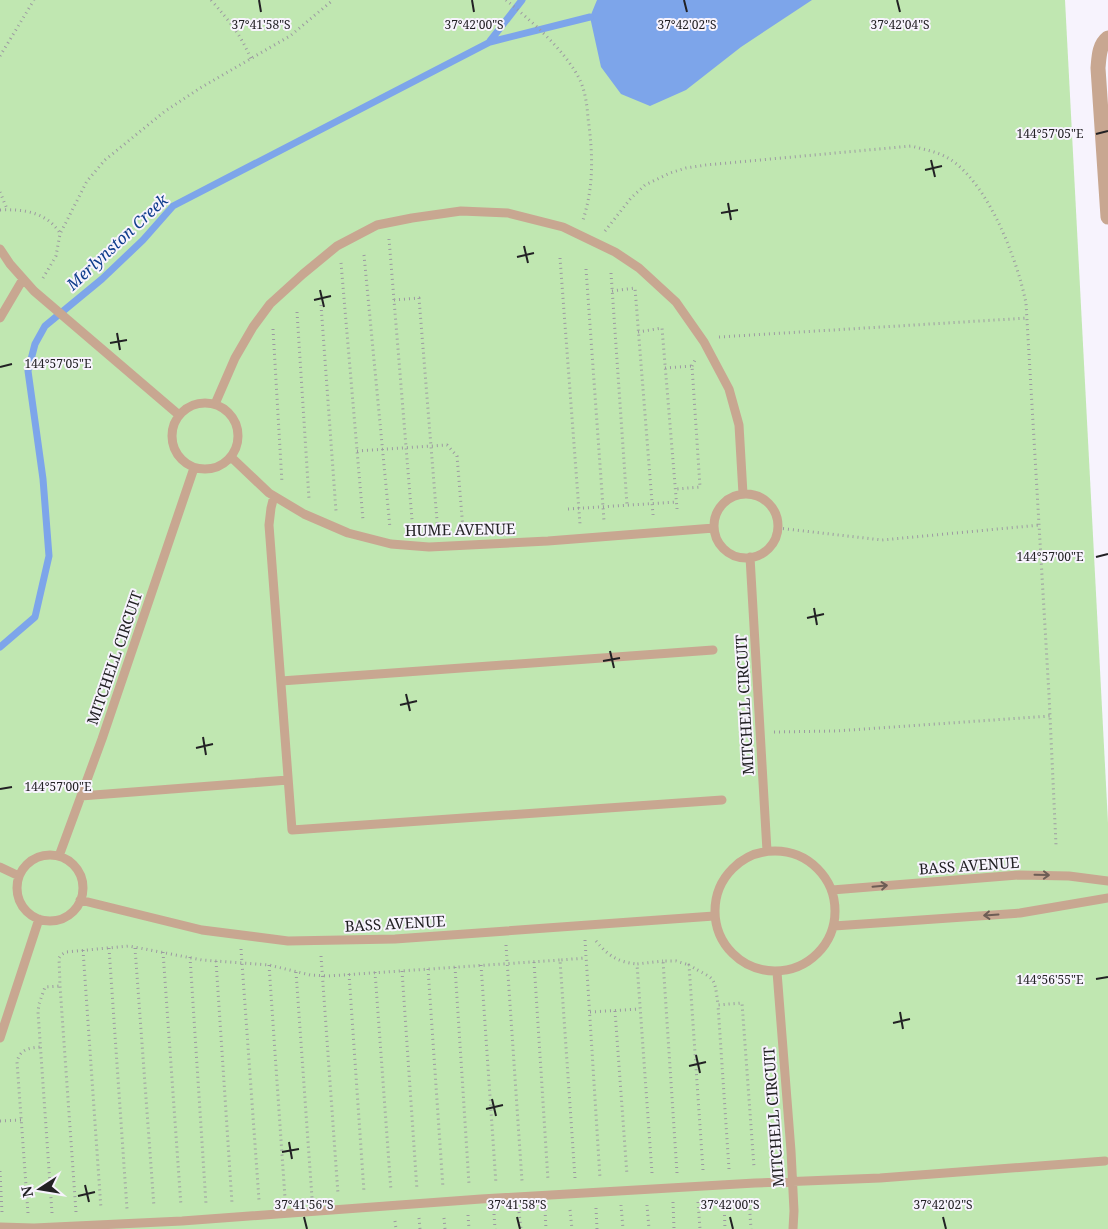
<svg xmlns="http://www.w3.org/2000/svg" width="1108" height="1229" font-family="'Noto Serif',serif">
  <rect width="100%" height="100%" fill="#f7f3fd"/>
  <path fill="#c0e7b1" d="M0,0H1065L1108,823V1229H0Z"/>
  <path fill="#7da5ea" d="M597,0H812L741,47L686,90L650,106L621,94L601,67L590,17Z"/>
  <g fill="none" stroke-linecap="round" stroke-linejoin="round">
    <path stroke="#7da5ea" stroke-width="7" d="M490,41L522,0
      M0,647L35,617L49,556L43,479L28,371L35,344L45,326L102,279L143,240L173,206L490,42L590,17"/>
    <path stroke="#9c9aa1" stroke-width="3" stroke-dasharray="1 4" stroke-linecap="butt" d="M211,0C229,21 240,33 251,59
      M506,0C531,21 563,48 579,78C585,90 587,104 588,118C593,154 594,186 583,220
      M0,56L34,0
      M0,192L7,209
      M0,210C24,209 46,212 60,233
      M605,231L631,198L645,185L670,173L686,168L706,165L911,146C926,150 941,152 954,162C990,189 1017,259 1026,303L1049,695L1056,845
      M389,239L413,532
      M364,255L390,528
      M560,258L580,524
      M341,263L363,520
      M586,269L604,521
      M611,273L627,505
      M43,278L56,256L60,234L87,181L105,160L164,112L200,88L290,36L333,0
      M612,291L635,288L653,515
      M394,300L419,298L438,533
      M321,305L336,511
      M297,312L309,499
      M273,329L282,483
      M638,332L662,328L677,509
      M719,337L1028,318
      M692,366L696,358
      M665,368L692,366L700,487L676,489
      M357,451L447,445L457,456L463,529
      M568,509L677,502
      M778,528L882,540L1040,525
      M774,732L836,731L1050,716
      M585,940L600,1178
      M596,941C608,956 618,962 637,964
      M506,945L522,1181
      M109,948L127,1209
      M135,948L154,1207
      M241,949L259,1200
      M83,950L101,1209
      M163,952L181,1206
      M321,956L338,1194
      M190,957L206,1204
      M216,961L232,1203
      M534,962L548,1180
      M269,965L285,1198
      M481,965L496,1184
      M455,967L469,1184
      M428,969L443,1188
      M402,971L417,1190
      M296,972L312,1198
      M375,972L391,1191
      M349,974L364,1192
      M615,1011L627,1175
      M590,1012L640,1009
      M0,1121L21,1120
      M729,1169L718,1005L742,1003L754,1167
      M703,1170L689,965C715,981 714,973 718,1005
      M0,1171L2,1213
      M652,1173L637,964L663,961
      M677,1173L663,961H676L689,965
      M575,1178L560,960L586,958
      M749,1199L751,1229
      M724,1200L725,1229
      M673,1202L674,1229
      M698,1202L700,1229
      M621,1205L623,1229
      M647,1205L649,1229
      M596,1208L597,1229
      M545,1210L546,1229
      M570,1210L572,1229
      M76,1212L60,986L59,958L61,955L66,952L129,946L202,960L269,965L310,975L328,976L560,960
      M519,1212L521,1229
      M28,1213L17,1062C20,1049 29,1048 40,1047
      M52,1213L38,1012L39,1004L45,987L60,986
      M494,1214L495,1229
      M468,1215L469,1229
      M419,1218L420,1229
      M444,1218L445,1229
      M395,1221L396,1229"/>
    <path stroke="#c8a791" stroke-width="9" d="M0,249L10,264L34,291L179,415
      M0,318L23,279
      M172 436a33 33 0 1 1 66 0a33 33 0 1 1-66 0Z
      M215,404L235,358L253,327L270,304L303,274L337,246L377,225L412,218L461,211L508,213L563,227L615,252L639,268L676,302L704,342L729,389L739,425L743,494
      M231,457L269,493L304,514L348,533L391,544L429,547L548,541L714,528
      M714 526a32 32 0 1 1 64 0a32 32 0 1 1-64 0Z
      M274,496L271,508L269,525L292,830L722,800
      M750,557L767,851
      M281,681L713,650
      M81,796L288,780
      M715 911a60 60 0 1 1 120 0a60 60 0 1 1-120 0Z
      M17 888a33 33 0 1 1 66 0a33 33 0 1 1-66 0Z
      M59,856L102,739L194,468
      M0,867L19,876
      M832,890L1019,875L1069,876L1108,881
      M80,900L202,930L288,941L395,939L714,916
      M834,926L1020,913L1108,898
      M777,972L791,1151L794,1211L793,1229
      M0,1038L39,919
      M0,1227L34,1228L182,1221L481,1199L755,1183L880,1178L1105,1161"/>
    <path stroke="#c8a791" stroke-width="15" d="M1108,38C1099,45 1099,57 1098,68L1108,217"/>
  </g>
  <defs><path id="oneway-shaft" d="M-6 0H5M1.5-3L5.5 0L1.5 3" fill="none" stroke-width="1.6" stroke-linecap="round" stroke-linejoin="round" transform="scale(1.25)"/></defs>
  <g stroke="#6d5d55">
    <use href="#oneway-shaft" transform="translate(1042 875) rotate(1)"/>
    <use href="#oneway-shaft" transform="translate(880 886) rotate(-5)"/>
    <use href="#oneway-shaft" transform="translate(991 915) rotate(176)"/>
  </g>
  <path fill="none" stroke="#222124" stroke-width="2" d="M259,0L261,12M472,0L474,12M684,0L687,12M897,0L900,12M1096,134L1108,131M931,160L935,177M925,170L942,166M728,203L731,220M721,213L738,210M524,246L528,263M517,257L534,253M320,290L324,307M314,300L331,296M117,333L120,350M110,343L127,340M0,367L12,364M1096,557L1108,554M814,608L817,625M807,618L824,614M610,651L614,668M603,661L620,658M406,694L410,711M400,705L417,701M203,737L206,755M196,748L213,744M0,789L12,787M1096,979L1108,977M900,1012L903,1029M893,1023L910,1019M696,1055L700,1073M689,1066L706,1062M492,1099L496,1116M486,1109L503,1105M289,1142L292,1159M282,1152L299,1149M85,1185L89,1202M78,1196L95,1192M304,1217L307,1229M517,1217L520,1229M730,1217L733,1229M943,1217L946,1229"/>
  <g text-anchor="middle" stroke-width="4" stroke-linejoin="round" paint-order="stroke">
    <g font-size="15" fill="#222124" stroke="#f7f3fd">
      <text transform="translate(460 530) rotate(-1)" y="5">HUME AVENUE</text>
      <text transform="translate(115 658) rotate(-71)" y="5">MITCHELL CIRCUIT</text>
      <text transform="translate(745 705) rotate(-93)" y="5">MITCHELL CIRCUIT</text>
      <text transform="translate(969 866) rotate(-4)" y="5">BASS AVENUE</text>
      <text transform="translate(395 924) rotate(-3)" y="5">BASS AVENUE</text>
      <text transform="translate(774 1117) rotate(-94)" y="5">MITCHELL CIRCUIT</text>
    </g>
    <g font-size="16" font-style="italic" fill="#103d8c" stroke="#f7f3fd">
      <text transform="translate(117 242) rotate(-43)" y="6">Merlynston Creek</text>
    </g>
  </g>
  <g font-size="12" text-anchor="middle" fill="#222124" stroke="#f7f3fd" stroke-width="4" stroke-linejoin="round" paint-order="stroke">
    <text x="261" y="29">37°41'58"S</text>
    <text x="474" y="29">37°42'00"S</text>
    <text x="687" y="29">37°42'02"S</text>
    <text x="900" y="29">37°42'04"S</text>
    <text x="1050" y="138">144°57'05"E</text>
    <text x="58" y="368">144°57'05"E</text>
    <text x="1050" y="561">144°57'00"E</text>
    <text x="58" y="791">144°57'00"E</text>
    <text x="1050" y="984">144°56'55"E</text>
    <text x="304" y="1209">37°41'56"S</text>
    <text x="517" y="1209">37°41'58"S</text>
    <text x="730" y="1209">37°42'00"S</text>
    <text x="943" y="1209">37°42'02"S</text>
  </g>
  <g transform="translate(40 1189) rotate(258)" stroke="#f7f3fd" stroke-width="4" paint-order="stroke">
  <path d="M0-4L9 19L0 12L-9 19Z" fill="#222124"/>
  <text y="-8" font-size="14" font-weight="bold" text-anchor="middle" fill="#222124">N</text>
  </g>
</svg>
